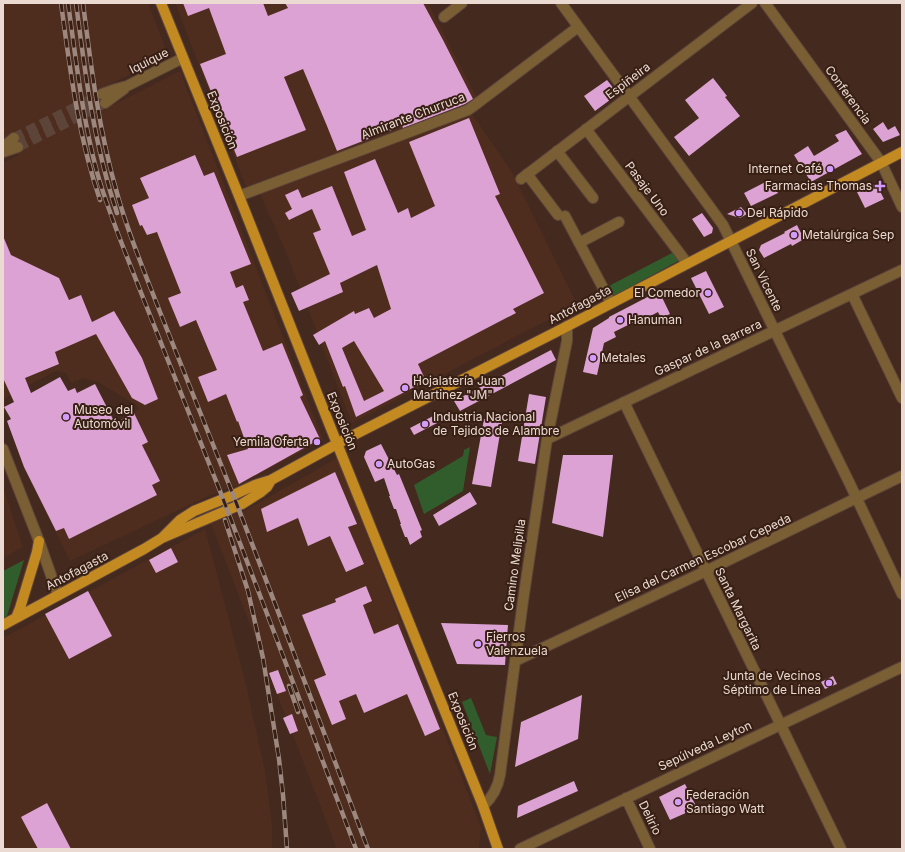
<svg xmlns="http://www.w3.org/2000/svg" width="905" height="852" font-family="Inter,sans-serif">
  <rect width="100%" height="100%" fill="#43291e"/>
  <path fill="#4e2d1f" d="M3,3H148L168,55L101,89L105,109L180,71L323,440L237,486L230,487L202,499L70,561L24,468L115,423L138,410L136,405L98,382L83,378L71,383L66,373L56,371L3,399V163L19,155L11,143L3,147Z
    M175,3H428L478,100L246,187Z
    M472,114L512,172L578,306L536,326L352,423L286,252L260,194Z
    M337,458L481,827L479,849H337L211,524L244,511Z
    M3,487L23,547L3,558Z
    M205,529L245,680L265,771L272,824V849H3V638Z"/>
  <path fill="#315d2d" d="M674,252L680,260L610,298L605,288Z
    M470,447L463,491L424,514L414,485L463,456L464,450Z
    M24,560L7,616L3,619V571Z
    M471,698L486,735L497,737L490,774L462,702Z"/>
  <path fill="#dba2d3" fill-rule="evenodd" d="M183,3H263L268,16L288,8L285,3H423L443,40L473,99L465,104L403,128L402,126L337,151L327,126L303,69L284,77L306,130L237,157L200,64L226,54L209,8L188,16Z
    M713,78L727,96L725,97L740,116L689,156L674,137L699,118L685,100Z
    M607,80L618,94L595,111L584,96Z
    M469,118L500,194L495,196L544,293L513,309L516,313L418,364L426,381L356,417L345,386L343,387L325,341L319,345L313,335L354,311L355,314L369,308L374,318L391,309L377,265L340,283L343,292L299,311L291,293L330,274L313,233L321,230L312,209L289,220L285,213L292,209L285,195L298,189L302,198L332,186L352,236L366,230L344,172L375,159L398,213L408,208L411,218L435,206L409,142ZM354,341L384,391L364,401L342,348Z
    M883,122L888,130L895,126L900,135L883,142L873,129Z
    M846,130L862,154L811,182L794,155L808,146L814,156L839,141L835,135Z
    M195,155L204,176L214,172L251,264L230,272L236,288L243,285L249,300L243,302L263,351L282,343L303,395L300,397L320,439L239,484L227,455L248,449L238,421L237,422L226,394L208,402L198,377L217,370L196,320L180,327L168,298L181,293L157,232L147,235L142,225L140,226L132,205L149,198L140,178Z
    M771,179L778,193L751,206L744,193Z
    M870,183L877,185L884,199L865,208L856,190Z
    M741,207L747,214L740,218L727,214Z
    M702,213L713,228L712,233L704,237L692,219Z
    M797,225L804,239L792,246L791,244L764,258L759,250L761,245L785,233L784,232Z
    M3,236L11,255L59,278L69,300L81,295L92,322L114,311L142,358L158,399L145,405L132,398L96,334L55,352L59,364L25,378L31,393L60,377L68,391L75,388L77,393L95,384L115,423L134,413L148,442L142,445L160,481L152,485L157,495L69,539L64,528L56,531L24,467L7,421L11,419L4,407L14,402L3,378Z
    M706,271L724,307L709,314L691,278Z
    M659,291L670,314L661,318L658,312L641,321L640,319L614,332L616,337L604,343L597,375L583,372L593,328L609,318V317Z
    M551,350L556,360L460,411L454,401Z
    M529,394L546,397L535,464L518,461Z
    M437,414L441,421L414,435L410,428Z
    M484,419L502,422L491,487L472,484Z
    M381,444L397,475L399,474L422,530L420,531L422,537L410,545L407,537H405L400,524H401L396,509H394L389,496H390L384,478L375,482L364,457L366,451Z
    M563,455H613L605,522L603,537L552,523Z
    M335,472L357,524L348,527L364,564L346,572L330,536L308,546L298,518L267,532L261,509Z
    M470,492L477,504L439,526L433,515Z
    M171,548L178,562L156,573L149,560Z
    M366,586L372,601L363,605L374,634L398,624L440,729L425,736L407,694L364,713L356,694L339,701L346,719L332,725L314,680L326,675L302,615L336,602L335,599Z
    M88,591L112,636L69,659L45,614Z
    M441,623L508,625L505,665L457,664Z
    M278,670L286,691L277,694L269,673Z
    M833,676L837,684L825,689L821,682Z
    M582,695L578,739L515,767L521,722Z
    M292,714L298,731L290,734L283,718Z
    M574,781L578,791L517,818L518,806Z
    M685,784L697,808L670,820L659,797Z
    M47,803L71,849H38L21,817Z"/>
  <g fill="none" stroke-linecap="round" stroke-linejoin="round">
    <path stroke="#5c4439" stroke-width="10" stroke-dasharray="10 5" stroke-linecap="butt" d="M14,138L102,94
      M18,147L105,103"/>
    <g stroke="#5e453b" stroke-width="12">
      <path id="minor" d="M561,3L723,225L849,482L902,594
        M765,3L881,162L902,207
        M444,17L462,3
        M102,94L116,89L127,86L183,58
        M105,103L124,89
        M586,129L687,263
        M3,147L14,138
        M557,151L593,198
        M3,152L18,147
        M527,174L558,215
        M521,179L752,3
        M239,196L468,110L475,105L578,27
        M565,216L611,303
        M579,243L619,222
        M852,294L902,398
        M624,402L841,849
        M547,439L902,270
        M3,449L39,541L58,595
        M515,661L706,571L902,476
        M626,798L650,849
        M483,806C493,797 498,787 500,775L523,601L547,439L567,341V326
        M520,849L902,667"/>
    </g>
    <g stroke="#5e453b" stroke-width="12">
      <path id="major" d="M161,3L239,196L332,431L483,806L498,849
        M162,538L180,520L194,511L231,496L255,485L271,480L346,439L558,331L902,152
        M16,618L20,608L37,552L39,541
        M3,625L144,549L162,538L242,504L261,492L267,487L271,480"/>
    </g>
    <use href="#minor" stroke="#7a5f34" stroke-width="10"/>
    <use href="#major" stroke="#c38a21" stroke-width="10"/>
    <g stroke="#9d887f" stroke-width="4.5">
      <path id="rail" d="M61,3C70,69 78,136 100,200
        M68,3C76,59 82,116 97,172C108,212 125,251 140,290C166,357 194,424 220,491C266,610 311,730 356,849
        M76,3C85,73 94,145 117,213
        M83,3C91,67 99,131 117,193C128,234 145,273 160,312C183,370 207,429 230,487C277,607 322,728 368,849
        M225,520L248,591L263,658L279,759L283,795L287,849
        M289,686L298,712"/>
    </g>
    <use href="#rail" stroke="#381f14" stroke-width="3" stroke-dasharray="9" stroke-linecap="butt"/>
  </g>
  <g fill="#d39cfc" stroke="#381f14" stroke-width="1.5">
    <circle cx="830" cy="169" r="4"/>
    <path d="M878 180h4v4h4v4h-4v4h-4v-4h-4v-4h4z"/>
    <circle cx="739" cy="213" r="4"/>
    <circle cx="794" cy="235" r="4"/>
    <circle cx="708" cy="293" r="4"/>
    <circle cx="620" cy="320" r="4"/>
    <circle cx="593" cy="358" r="4"/>
    <circle cx="405" cy="388" r="4"/>
    <circle cx="66" cy="417" r="4"/>
    <circle cx="425" cy="424" r="4"/>
    <circle cx="317" cy="442" r="4"/>
    <circle cx="379" cy="464" r="4"/>
    <circle cx="478" cy="644" r="4"/>
    <circle cx="829" cy="683" r="4"/>
    <circle cx="678" cy="802" r="4"/>
  </g>
  <g text-anchor="middle" stroke-width="4" stroke-linejoin="round" paint-order="stroke">
    <g font-size="12" fill="#ebdad2" stroke="#381f14">
      <text transform="translate(149 61) rotate(-27)" y="4">Iquique</text>
      <text transform="translate(628 81) rotate(-37)" y="4">Espiñeira</text>
      <text transform="translate(848 95) rotate(54)" y="4">Conferencia</text>
      <text transform="translate(413 116) rotate(-21)" y="4">Almirante Churruca</text>
      <text transform="translate(222 120) rotate(68)" y="4">Exposición</text>
      <text transform="translate(647 189) rotate(53)" y="4">Pasaje Uno</text>
      <text transform="translate(764 280) rotate(64)" y="4">San Vicente</text>
      <text transform="translate(580 305) rotate(-28)" y="4">Antofagasta</text>
      <text transform="translate(708 348) rotate(-25)" y="4">Gaspar de la Barrera</text>
      <text transform="translate(342 421) rotate(68)" y="4">Exposición</text>
      <text transform="translate(703 558) rotate(-25)" y="4">Elisa del Carmen Escobar Cepeda</text>
      <text transform="translate(515 565) rotate(-82)" y="4">Camino Melipilla</text>
      <text transform="translate(77 571) rotate(-28)" y="4">Antofagasta</text>
      <text transform="translate(738 609) rotate(64)" y="4">Santa Margarita</text>
      <text transform="translate(463 721) rotate(68)" y="4">Exposición</text>
      <text transform="translate(705 746) rotate(-25)" y="4">Sepúlveda Leyton</text>
      <text transform="translate(650 818) rotate(64)" y="4">Delirio</text>
    </g>
    <g font-size="12" fill="#ebdad2" stroke="#381f14" text-anchor="start">
      <text x="822" y="173" text-anchor="end">Internet Café</text>
      <text x="872" y="190" text-anchor="end">Farmacias Thomas</text>
      <text x="747" y="217">Del Rápido</text>
      <text x="802" y="239">Metalúrgica Sep</text>
      <text x="700" y="297" text-anchor="end">El Comedor</text>
      <text x="628" y="324">Hanuman</text>
      <text x="601" y="362">Metales</text>
      <text x="413" y="385">Hojalatería Juan<tspan x="413" dy="14">Martinez "JM"</tspan></text>
      <text x="74" y="414">Museo del<tspan x="74" dy="14">Automóvil</tspan></text>
      <text x="433" y="421">Industria Nacional<tspan x="433" dy="14">de Tejidos de Alambre</tspan></text>
      <text x="309" y="446" text-anchor="end">Yemila Oferta</text>
      <text x="387" y="468">AutoGas</text>
      <text x="486" y="641">Fierros<tspan x="486" dy="14">Valenzuela</tspan></text>
      <text x="821" y="680" text-anchor="end">Junta de Vecinos<tspan x="821" dy="14">Séptimo de Línea</tspan></text>
      <text x="686" y="799">Federación<tspan x="686" dy="14">Santiago Watt</tspan></text>
    </g>
  </g>
  <rect width="905" height="852" fill="none" stroke="#ebdad2" stroke-width="8"/>
</svg>
